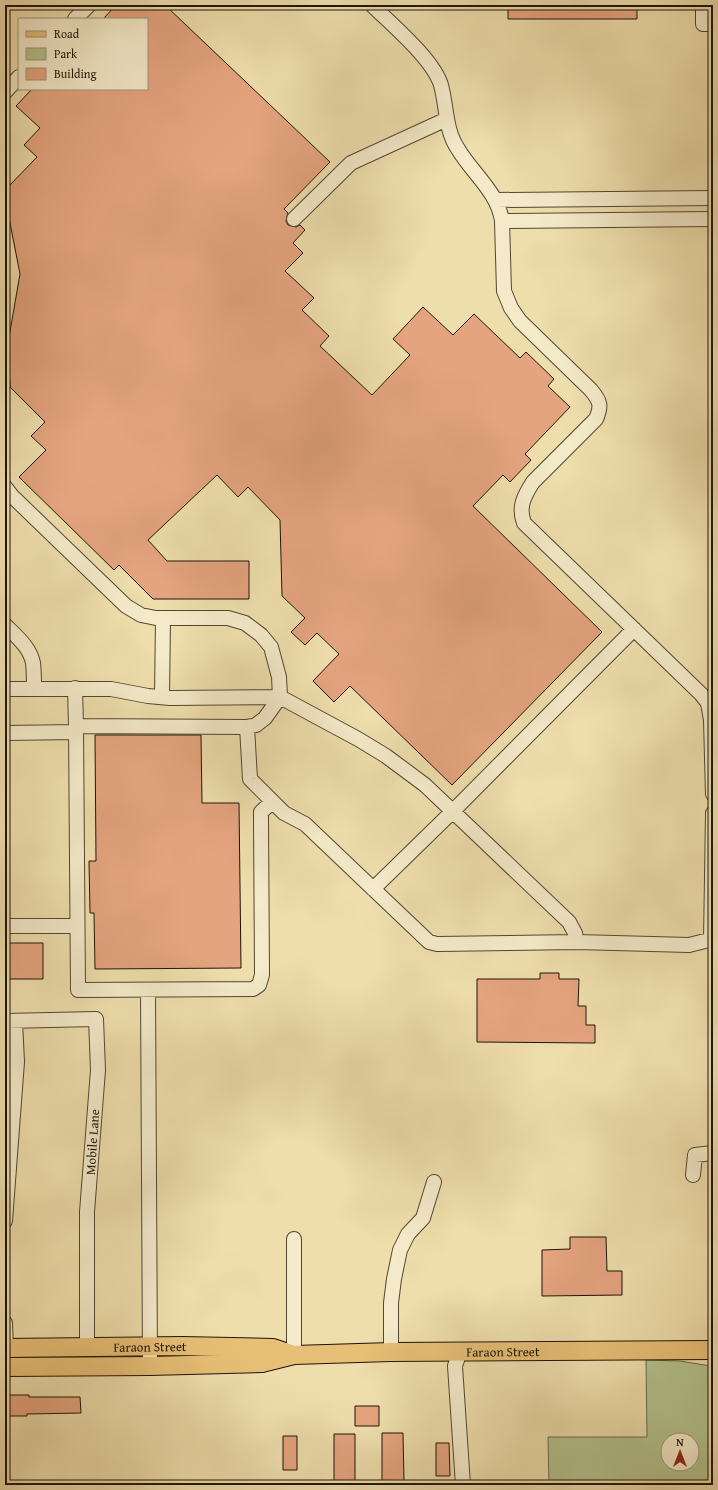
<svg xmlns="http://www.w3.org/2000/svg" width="718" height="1490" font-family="'Gentium Book Plus',serif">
  <rect width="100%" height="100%" fill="#eedeac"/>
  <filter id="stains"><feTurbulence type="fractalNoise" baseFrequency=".005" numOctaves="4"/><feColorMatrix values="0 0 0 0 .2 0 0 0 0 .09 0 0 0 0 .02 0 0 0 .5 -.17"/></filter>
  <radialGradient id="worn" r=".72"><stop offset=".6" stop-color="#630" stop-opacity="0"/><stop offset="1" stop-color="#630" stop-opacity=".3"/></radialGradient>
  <path fill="#b4c28d" stroke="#696b4b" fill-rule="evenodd" d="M646,1360L680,1361L711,1366L710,1485H549L548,1437H647ZM668,1440H692V1464H668Z"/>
  <path fill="#e4a47f" stroke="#1e1409" d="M116,5H165L330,162L284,209L288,213L286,221L288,225L296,227L300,225L305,230L293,243L303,253L285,271L314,298L302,310L329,336L320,346L372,395L410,355L393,339L423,307L453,335L474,314L520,358L526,352L554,379L548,386L570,407L525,454L531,460L510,482L503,475L473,506L602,632L452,785L350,686L334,702L313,681L339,654L317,633L305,645L291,632L305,618L282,596L280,520L248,487L238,497L217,475L148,540L167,561H249V599H153L119,565L114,570L19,477L46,450L31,436L45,422L10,387L8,343L20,274L9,218L8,187L37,157L24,145L40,128L16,106L32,89H147V19H103Z
    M508,5H637V19H508Z
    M95,735H201L202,803H239L241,968L95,969L94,913H90L89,861H96Z
    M5,943H43V979H5Z
    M540,973H559V979H579L578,1006H586V1025H595V1043L477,1042V979H540Z
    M570,1237H606L607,1271H622V1295L542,1296V1250L570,1249Z
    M5,1395H29V1397H80L81,1413L27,1414V1416H5Z
    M355,1406H379V1426H355Z
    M382,1433H403L404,1481L382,1482Z
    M334,1434H355V1482H334Z
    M283,1436H297V1470H283Z
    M436,1443H449L450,1476H436Z"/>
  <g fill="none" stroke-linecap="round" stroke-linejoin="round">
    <g stroke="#524632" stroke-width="16">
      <path id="minor" d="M372,5C392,25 433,59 441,85C447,107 445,130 458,149C472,173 498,192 502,221L504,291L511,308L520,321L591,390C600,401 602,405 596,419L533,482C524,496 518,507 524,523L701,694L708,703L711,720L713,794
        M703,5V24H713
        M75,19L89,5
        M5,92L19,77
        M496,200L713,198
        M294,219L351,163L447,119
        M502,221L713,219
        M5,487L12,496L126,606L141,615L156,618H228L245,623L261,635L271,647L279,677L280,697L265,718L256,725L247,727L250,779L284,813L305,824L429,942L437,944L577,942
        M5,625C16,636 30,647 33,663C34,671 34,680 34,689
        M75,688L76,726
        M5,689H111L148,696L170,698L280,697L358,739L386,756L425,785L569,922L575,933L577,942L689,945L713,939
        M162,697L163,618
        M247,727L76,726L78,990L253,989L259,985L262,975L261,819V812L272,802
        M5,733L76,732
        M373,889L453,811L634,629
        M5,926H77
        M711,940L713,813
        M148,990L150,1366
        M5,1021L96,1019L98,1070L87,1212V1346
        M693,1175L695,1155L713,1153
        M5,1221L17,1062L15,1021
        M5,1323L6,1348
        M460,1351L455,1366L463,1485
        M391,1352V1303L394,1279L400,1250L408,1234L423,1218L434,1182
        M294,1355V1239"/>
    </g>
    <g stroke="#1e1409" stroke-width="20">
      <g id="major">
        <path id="s1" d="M5,1348L182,1346L273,1348L291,1354"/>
        <path id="s2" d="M5,1367L150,1366L262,1363L294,1355L391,1352L713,1350"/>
      </g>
    </g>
    <use href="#minor" stroke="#f4eac9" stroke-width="14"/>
    <use href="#major" stroke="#e7bf76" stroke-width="18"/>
  </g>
  <g text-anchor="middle" stroke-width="3" stroke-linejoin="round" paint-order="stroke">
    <g font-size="13" fill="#1e1409" stroke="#f4eac9">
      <text transform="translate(92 1142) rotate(-86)" y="5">Mobile Lane</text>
      <text dy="5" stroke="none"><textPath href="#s1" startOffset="145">Faraon Street</textPath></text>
      <text dy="5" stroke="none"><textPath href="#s2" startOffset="499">Faraon Street</textPath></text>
    </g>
  </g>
  <rect width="718" height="1490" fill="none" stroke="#eedeac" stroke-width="20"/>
  <rect x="6" y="6" width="706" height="1478" fill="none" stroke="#1e1409" stroke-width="2"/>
  <rect x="10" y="10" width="698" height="1470" fill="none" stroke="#1e1409"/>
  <rect x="18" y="18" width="130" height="72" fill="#f4eac9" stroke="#9e947c"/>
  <rect x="26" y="31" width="20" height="6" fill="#e7bf76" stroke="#9e947c"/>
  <text x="54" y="38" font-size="12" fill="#1e1409">Road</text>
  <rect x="26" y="48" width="20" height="12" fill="#b4c28d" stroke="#9e947c"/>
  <text x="54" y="58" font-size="12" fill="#1e1409">Park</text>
  <rect x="26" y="68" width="20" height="12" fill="#e4a47f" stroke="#9e947c"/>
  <text x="54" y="78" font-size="12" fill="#1e1409">Building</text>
  <g transform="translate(680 1452)"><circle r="19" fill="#f4eac9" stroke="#9e947c"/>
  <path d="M0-3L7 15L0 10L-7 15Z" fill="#8f2418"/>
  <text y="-6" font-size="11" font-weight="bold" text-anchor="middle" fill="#1e1409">N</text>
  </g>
  <rect width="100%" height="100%" filter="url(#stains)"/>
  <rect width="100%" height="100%" fill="url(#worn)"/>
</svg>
